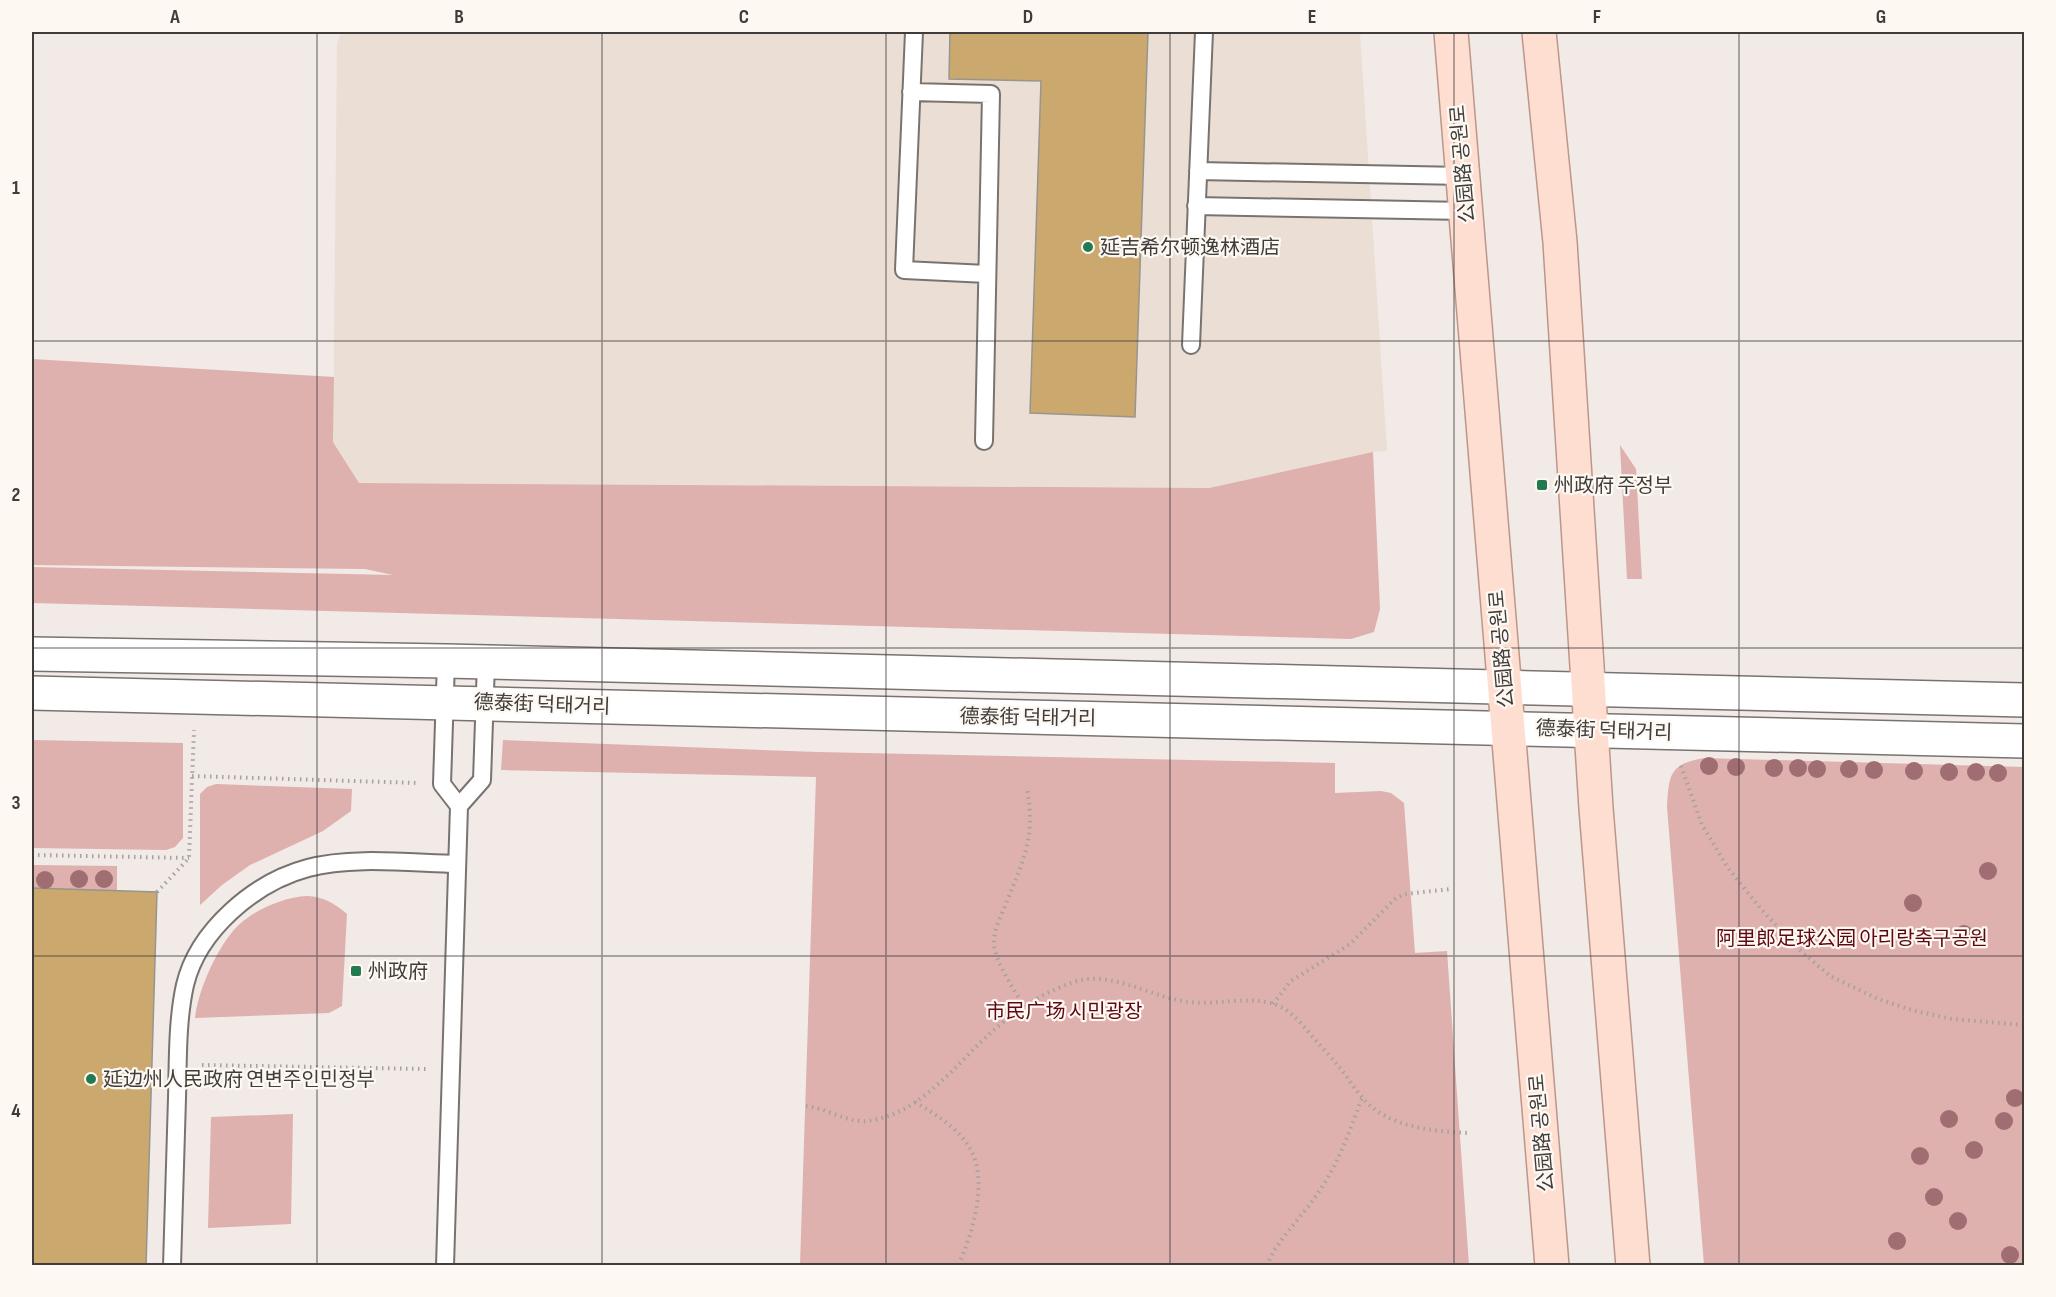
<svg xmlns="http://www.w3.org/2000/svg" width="2056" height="1297" font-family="'Sofia Sans Condensed','Noto Sans SC','Noto Sans KR',sans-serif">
  <rect width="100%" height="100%" fill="#f1eae6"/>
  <path fill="#ebdfd5" d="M341,32H1360L1387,451L1373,452L1209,488L359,483L333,442L337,44Z"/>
  <path fill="#deb0ae" d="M32,359L334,377L333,442L359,483L1209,488L1373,452L1380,609L1374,632L1351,639L32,603V567L393,575L365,569L32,565Z
    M1620,445L1636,469L1642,579H1627Z
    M32,740L183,743V838L175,847L166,850L32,848Z
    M503,740L817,752L1335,763V793L1381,791L1391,793L1404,803L1415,953L1447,951L1469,1265H800L816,777L501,770Z
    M1704,758L2024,767V1265H1704L1667,807C1669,775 1669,764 1704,758Z
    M216,784L352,789L351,811L323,831L250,865L222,885L200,905V794L207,787Z
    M32,865L117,866V896L32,894Z
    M307,896C324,897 334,903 347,914L342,1006L329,1013L195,1018C198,989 220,940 242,922C259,908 285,897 307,896Z
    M293,1114L291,1224L208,1228L211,1117Z"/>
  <path fill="#cba86d" stroke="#98958f" stroke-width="1.5" d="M950,32H1148L1135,417L1030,413L1041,81L949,79Z
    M32,888L157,892L146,1266H32Z"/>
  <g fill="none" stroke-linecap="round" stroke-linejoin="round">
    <g stroke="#79736f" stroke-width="20">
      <path id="lane" d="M914,32L904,270L987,274
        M911,92L991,94L984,441
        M1198,171L1463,176
        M1196,206L1465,211
        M1191,345L1204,32
        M459,806L482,780L486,662
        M172,1266C174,1210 175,1154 177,1098C178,1061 177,1021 185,985C198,930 255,882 308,868C351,856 412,863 457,864
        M445,1266L459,806L442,784L446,661"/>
    </g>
    <g stroke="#79736f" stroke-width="36">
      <path id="secondary" d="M32,654L446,661L2024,700
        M32,693L2024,741"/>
    </g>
    <g stroke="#bc9789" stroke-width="36">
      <path id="primary" d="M1451,32L1552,1266
        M1539,32L1560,242L1596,808L1633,1266"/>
    </g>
    <path stroke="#a6a19e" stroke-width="4" stroke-dasharray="1.5 4.5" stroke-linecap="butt" d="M1681,766L1702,825L1728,868L1760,908L1795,946L1830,976L1878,999L1915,1011L1952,1019L2024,1025
      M192,776L418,783
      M32,855L189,858
      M157,892L189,858L194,730
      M1273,1004L1291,981L1350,944L1396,898L1405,894L1451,889
      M1024,1007C1015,990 996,964 994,945C993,929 1002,915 1007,901C1024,859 1036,835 1027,789
      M202,1065L426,1069
      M915,1102C935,1114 955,1126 968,1145C990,1178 973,1233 958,1266
      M806,1106C826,1108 847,1123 867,1121C921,1115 956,1063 994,1030C1012,1014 1032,1000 1054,990C1065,985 1076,980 1088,979C1124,977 1155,998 1189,1002C1219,1006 1256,993 1283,1008C1297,1016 1308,1032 1318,1043C1325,1051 1333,1059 1339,1067C1347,1076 1353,1087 1361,1096C1387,1128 1431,1131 1469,1133
      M1267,1266C1275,1241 1306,1213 1320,1190C1339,1162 1350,1130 1362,1098"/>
    <use href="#lane" stroke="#fff" stroke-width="16"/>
    <use href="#secondary" stroke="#fff" stroke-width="33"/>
    <use href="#primary" stroke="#ffded2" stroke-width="33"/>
  </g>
  <g fill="#a06e72">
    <circle cx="1709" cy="766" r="9"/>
    <circle cx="1736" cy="767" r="9"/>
    <circle cx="1774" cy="768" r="9"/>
    <circle cx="1798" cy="768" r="9"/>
    <circle cx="1817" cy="769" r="9"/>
    <circle cx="1849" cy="769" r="9"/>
    <circle cx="1874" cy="770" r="9"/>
    <circle cx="1914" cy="771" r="9"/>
    <circle cx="1949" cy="772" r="9"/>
    <circle cx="1976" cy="772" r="9"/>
    <circle cx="1998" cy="773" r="9"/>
    <circle cx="1988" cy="871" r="9"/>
    <circle cx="79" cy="879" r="9"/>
    <circle cx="104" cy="879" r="9"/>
    <circle cx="45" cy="880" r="9"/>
    <circle cx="1913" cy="903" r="9"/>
    <circle cx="1964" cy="934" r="9"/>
    <circle cx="2015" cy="1098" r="9"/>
    <circle cx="1949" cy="1119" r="9"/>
    <circle cx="2004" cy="1121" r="9"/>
    <circle cx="1974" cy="1150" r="9"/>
    <circle cx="1920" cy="1156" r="9"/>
    <circle cx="1934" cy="1197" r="9"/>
    <circle cx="1958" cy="1221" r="9"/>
    <circle cx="1897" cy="1241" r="9"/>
    <circle cx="2010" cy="1255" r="9"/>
  </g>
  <path fill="none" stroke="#3f3c3a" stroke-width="1.5" stroke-opacity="0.55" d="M317,32V1266M602,32V1266M886,32V1266M1170,32V1266M1454,32V1266M1739,32V1266M32,341H2024M32,648H2024M32,956H2024"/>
  <g fill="#227a4e" stroke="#fef8f3" stroke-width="2">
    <circle cx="1088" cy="247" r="6"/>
    <rect x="1536" y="479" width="12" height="12" rx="3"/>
    <rect x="350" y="965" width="12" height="12" rx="3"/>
    <circle cx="91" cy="1079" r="6"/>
  </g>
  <g text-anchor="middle" stroke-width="4.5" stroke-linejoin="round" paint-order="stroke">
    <g font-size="20" fill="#3f3c3a" stroke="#fef8f3">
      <text transform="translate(1462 164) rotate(-95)" y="7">公园路 공원로</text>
      <text transform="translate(1501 649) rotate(-95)" y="7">公园路 공원로</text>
      <text transform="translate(542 704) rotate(2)" y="7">德泰街 덕태거리</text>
      <text transform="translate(1028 717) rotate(1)" y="7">德泰街 덕태거리</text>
      <text transform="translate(1604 730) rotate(2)" y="7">德泰街 덕태거리</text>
      <text transform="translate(1541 1133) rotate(-95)" y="7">公园路 공원로</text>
    </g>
    <g font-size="20" fill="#3f3c3a" stroke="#fef8f3" text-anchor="start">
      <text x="1100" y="254">延吉希尔顿逸林酒店</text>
      <text x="1554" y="492">州政府 주정부</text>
      <text x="368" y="978">州政府</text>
      <text x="103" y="1086">延边州人民政府 연변주인민정부</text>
    </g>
    <g font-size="20" fill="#5e0813" stroke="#fef8f3">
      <text x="1852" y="945">阿里郎足球公园 아리랑축구공원</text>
      <text x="1064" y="1018">市民广场 시민광장</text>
    </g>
  </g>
  <rect width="2056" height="1297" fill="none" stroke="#fef8f3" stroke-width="66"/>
  <rect x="33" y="33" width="1990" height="1231" fill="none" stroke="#3f3c3a" stroke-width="2"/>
  <g font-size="20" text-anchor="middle" font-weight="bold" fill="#3f3c3a">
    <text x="175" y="23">A</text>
    <text x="459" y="23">B</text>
    <text x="744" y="23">C</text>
    <text x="1028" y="23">D</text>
    <text x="1312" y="23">E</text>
    <text x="1597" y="23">F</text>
    <text x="1881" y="23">G</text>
    <text x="16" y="194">1</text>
    <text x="16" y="501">2</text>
    <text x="16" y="809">3</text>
    <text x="16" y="1117">4</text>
  </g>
</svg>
